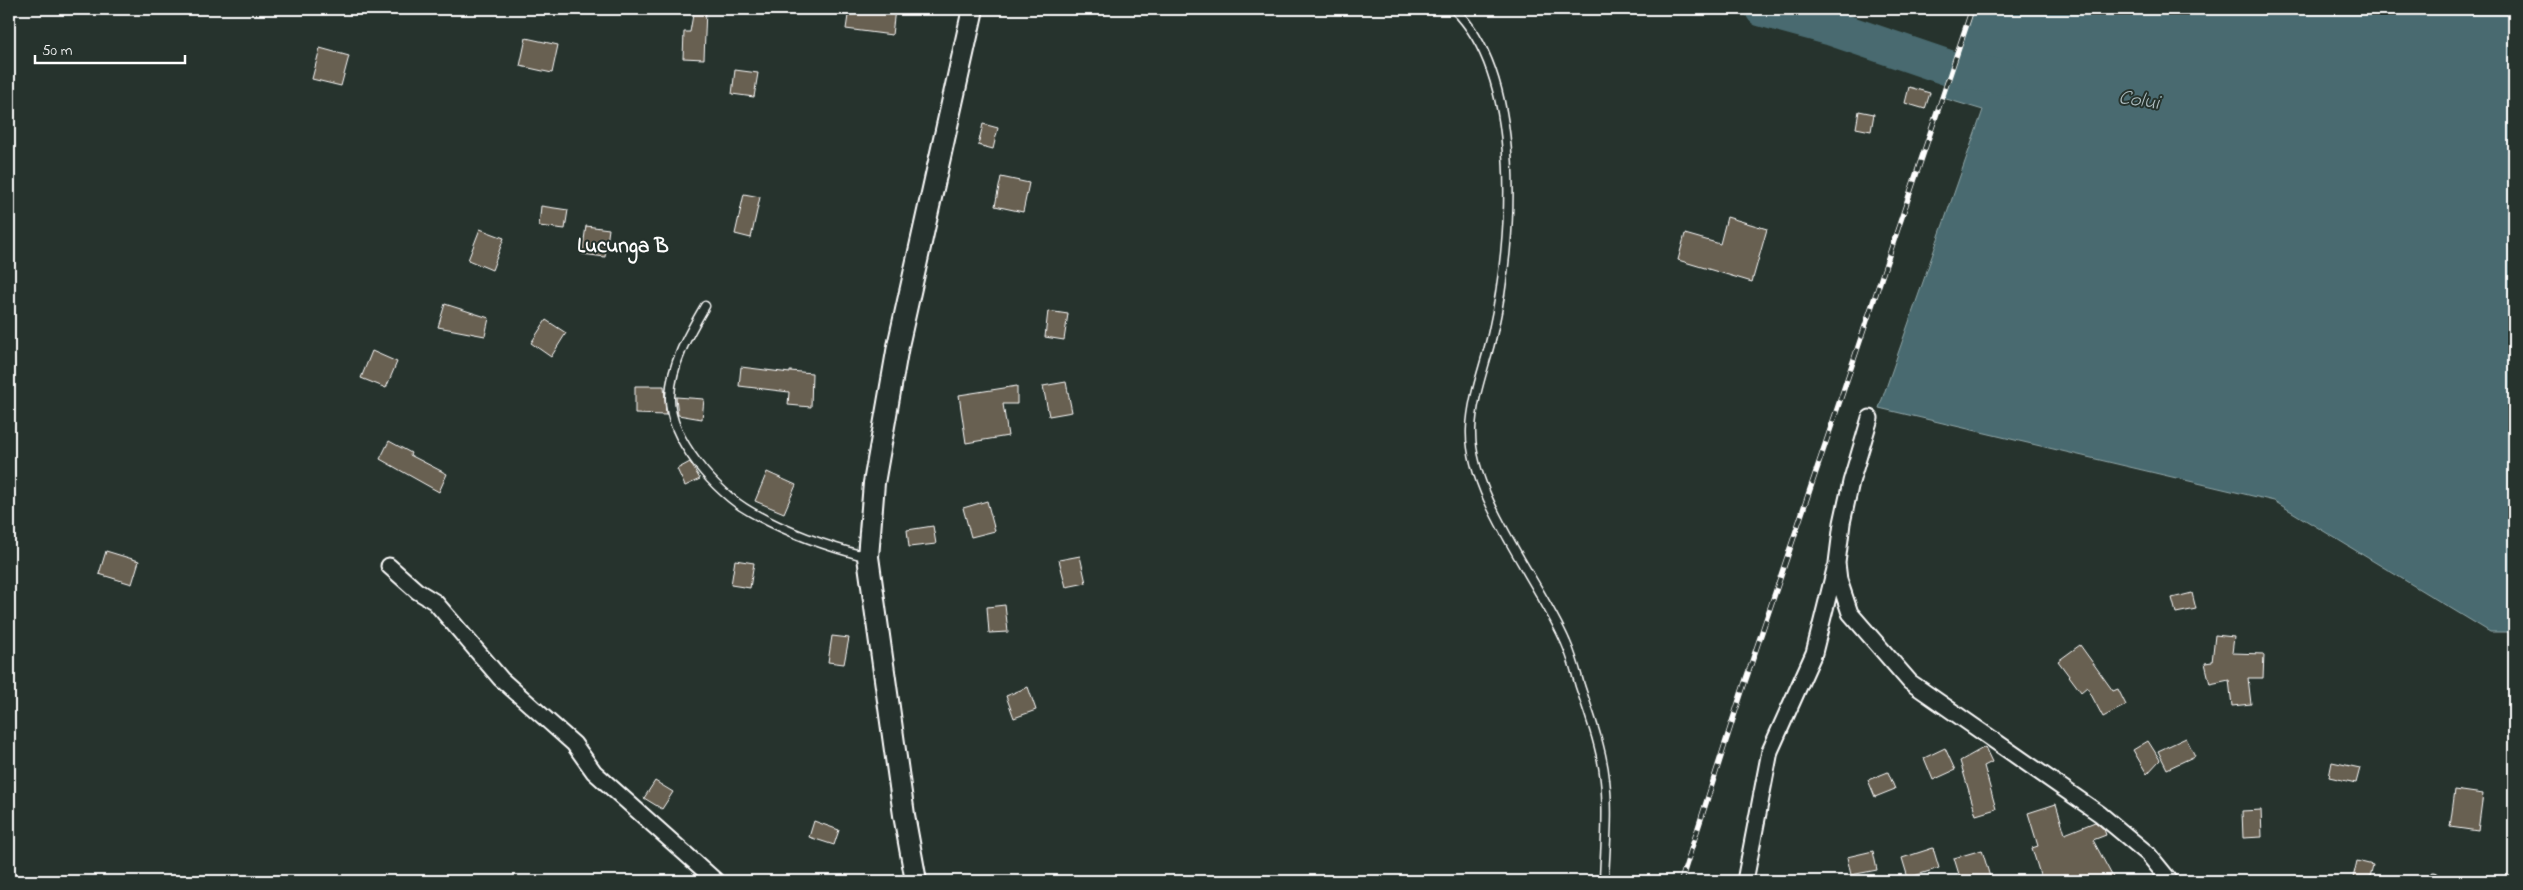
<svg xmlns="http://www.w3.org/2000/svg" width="2523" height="890" font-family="'Indie Flower',sans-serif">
  <rect width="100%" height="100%" fill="#26332d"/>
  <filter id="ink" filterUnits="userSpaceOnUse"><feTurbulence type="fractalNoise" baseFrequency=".02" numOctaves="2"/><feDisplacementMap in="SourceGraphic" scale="10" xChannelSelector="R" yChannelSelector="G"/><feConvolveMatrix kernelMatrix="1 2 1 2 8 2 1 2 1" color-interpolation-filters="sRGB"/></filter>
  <g filter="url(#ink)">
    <path fill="#486b6f" stroke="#91a6a9" d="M1972,9H2514V632H2490L2274,501L1879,408L1983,110L1943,98Z"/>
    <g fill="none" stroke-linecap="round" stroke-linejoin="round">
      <path stroke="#486b6f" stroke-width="36" d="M1763,9L1832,28L1952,69L2001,77"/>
    </g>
    <path fill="#686051" stroke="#fff" d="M694,9H706L704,59L683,58L684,32H690Z
      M849,9H895L892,35L846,29Z
      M526,38L558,45L552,73L520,66Z
      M320,48L349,56L341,86L312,79Z
      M735,70L758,73L754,97L732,94Z
      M1909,87L1930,93L1925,109L1905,103Z
      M1859,111L1874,114L1871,131L1856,128Z
      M983,124L998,128L993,149L978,145Z
      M1001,177L1029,183L1023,212L995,206Z
      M744,194L760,197L751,238L735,234Z
      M541,206L568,210L565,229L539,226Z
      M1727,217L1767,229L1752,282L1678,260L1685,234L1720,244Z
      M586,226L609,229L605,257L582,254Z
      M480,229L504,238L492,270L468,260Z
      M445,304L489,318L485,336L438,327Z
      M1048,311L1068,314L1064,340L1045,337Z
      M546,320L566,333L551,357L531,343Z
      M372,351L397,362L386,388L361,378Z
      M741,367L790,373V371L812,373L811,407L788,405L789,392L739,386Z
      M1066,382L1072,412L1049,416L1043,386Z
      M635,386H664L666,415L635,414Z
      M1017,386V404H1003L1008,436L966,443L959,395Z
      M676,397L704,399L702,419L678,415Z
      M389,441L411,453L410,455L447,474L439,492L380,459Z
      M690,462L700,479L685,486L677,469Z
      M767,472L796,485L784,513L755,501Z
      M987,501L995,531L971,537L963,508Z
      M933,526L936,544L909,547L907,530Z
      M106,551L139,561L132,584L99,574Z
      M1080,556L1086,583L1066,587L1059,560Z
      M735,560L754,563L750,588L731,585Z
      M2192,593L2196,609L2176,613L2172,598Z
      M1005,605L1008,632L989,633L987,607Z
      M2215,635L2234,637L2232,653L2264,654L2263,678H2248L2251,704L2232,706L2229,680L2210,684L2205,663L2212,662Z
      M832,636L849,638L844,664L828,662Z
      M2080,645L2113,691L2118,689L2126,705L2103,717L2087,687L2081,692L2058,661Z
      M1028,687L1036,710L1014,718L1006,696Z
      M2186,738L2195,756L2167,769L2158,751Z
      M2148,741L2160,760L2147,774L2133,750Z
      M1985,747L1992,762L1984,766L1996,809L1976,815L1960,761Z
      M1945,748L1955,770L1933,780L1924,758Z
      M2332,762L2360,768L2356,783L2329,777Z
      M1888,772L1895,789L1875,797L1868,780Z
      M655,781L673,792L662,809L644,798Z
      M2455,790L2483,794L2478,831L2450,827Z
      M2056,804L2065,834L2095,822L2104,829L2106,835L2093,840L2115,881H2042L2032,848L2038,846L2028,813Z
      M2261,810L2262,837L2243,838L2242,811Z
      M814,821L839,830L834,845L809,837Z
      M1933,848L1939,868L1908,878L1902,858Z
      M1982,850L1990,877L1976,881H1961L1954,858Z
      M1873,851L1877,870L1851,875L1847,857Z
      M2357,861L2373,865L2369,881L2353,878Z"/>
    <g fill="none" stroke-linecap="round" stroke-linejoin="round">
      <g stroke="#fff" stroke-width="11">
        <path id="service" d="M1454,9C1525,78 1513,241 1493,331C1486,364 1472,396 1471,430C1469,496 1540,582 1566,643C1572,656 1576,672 1580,686C1590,716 1602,749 1605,780C1609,813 1605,848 1604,881
          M705,306C689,333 671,364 670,397C669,438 716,493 751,512C786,532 828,547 868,557
          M2432,881L2434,877"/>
      </g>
      <g stroke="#fff" stroke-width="19">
        <path id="minor" d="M1870,418L1851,482L1842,523L1837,563L1839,580L1850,613L1910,682L2100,814L2148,854L2170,881
          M389,566L417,591L435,602L501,679L574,744L594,772L716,881
          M1745,881L1770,751L1814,653L1835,569"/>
      </g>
      <g stroke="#fff" stroke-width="24">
        <path id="tertiary" d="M916,881L904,815L868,557L874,483L898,346L973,9"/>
      </g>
      <use href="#service" stroke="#26332d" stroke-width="8"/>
      <use href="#minor" stroke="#26332d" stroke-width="15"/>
      <use href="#tertiary" stroke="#26332d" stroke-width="20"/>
      <g stroke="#fff" stroke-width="5.5">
        <path id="rail" d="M1681,881L1742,691L1972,9"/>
      </g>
      <use href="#rail" stroke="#26332d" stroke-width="4" stroke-dasharray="11" stroke-linecap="butt"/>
    </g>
  </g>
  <g text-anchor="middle" stroke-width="4" stroke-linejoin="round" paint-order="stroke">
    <g font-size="21" font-style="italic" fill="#adbcbe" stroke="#26332d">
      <text transform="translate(2139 99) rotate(9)" y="7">Colui</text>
    </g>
    <g font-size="21" font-weight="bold" fill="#fff" stroke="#26332d">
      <text x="623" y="252">Lucunga B</text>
    </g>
  </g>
  <rect width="2523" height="890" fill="none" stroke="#26332d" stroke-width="30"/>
  <rect x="15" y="15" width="2493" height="860" fill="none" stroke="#fff" stroke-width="2" filter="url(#ink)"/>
  <path d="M35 55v8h150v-8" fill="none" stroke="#ffffff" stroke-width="2.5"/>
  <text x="42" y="55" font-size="15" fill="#ffffff" stroke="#26332d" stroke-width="4" paint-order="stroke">50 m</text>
</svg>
